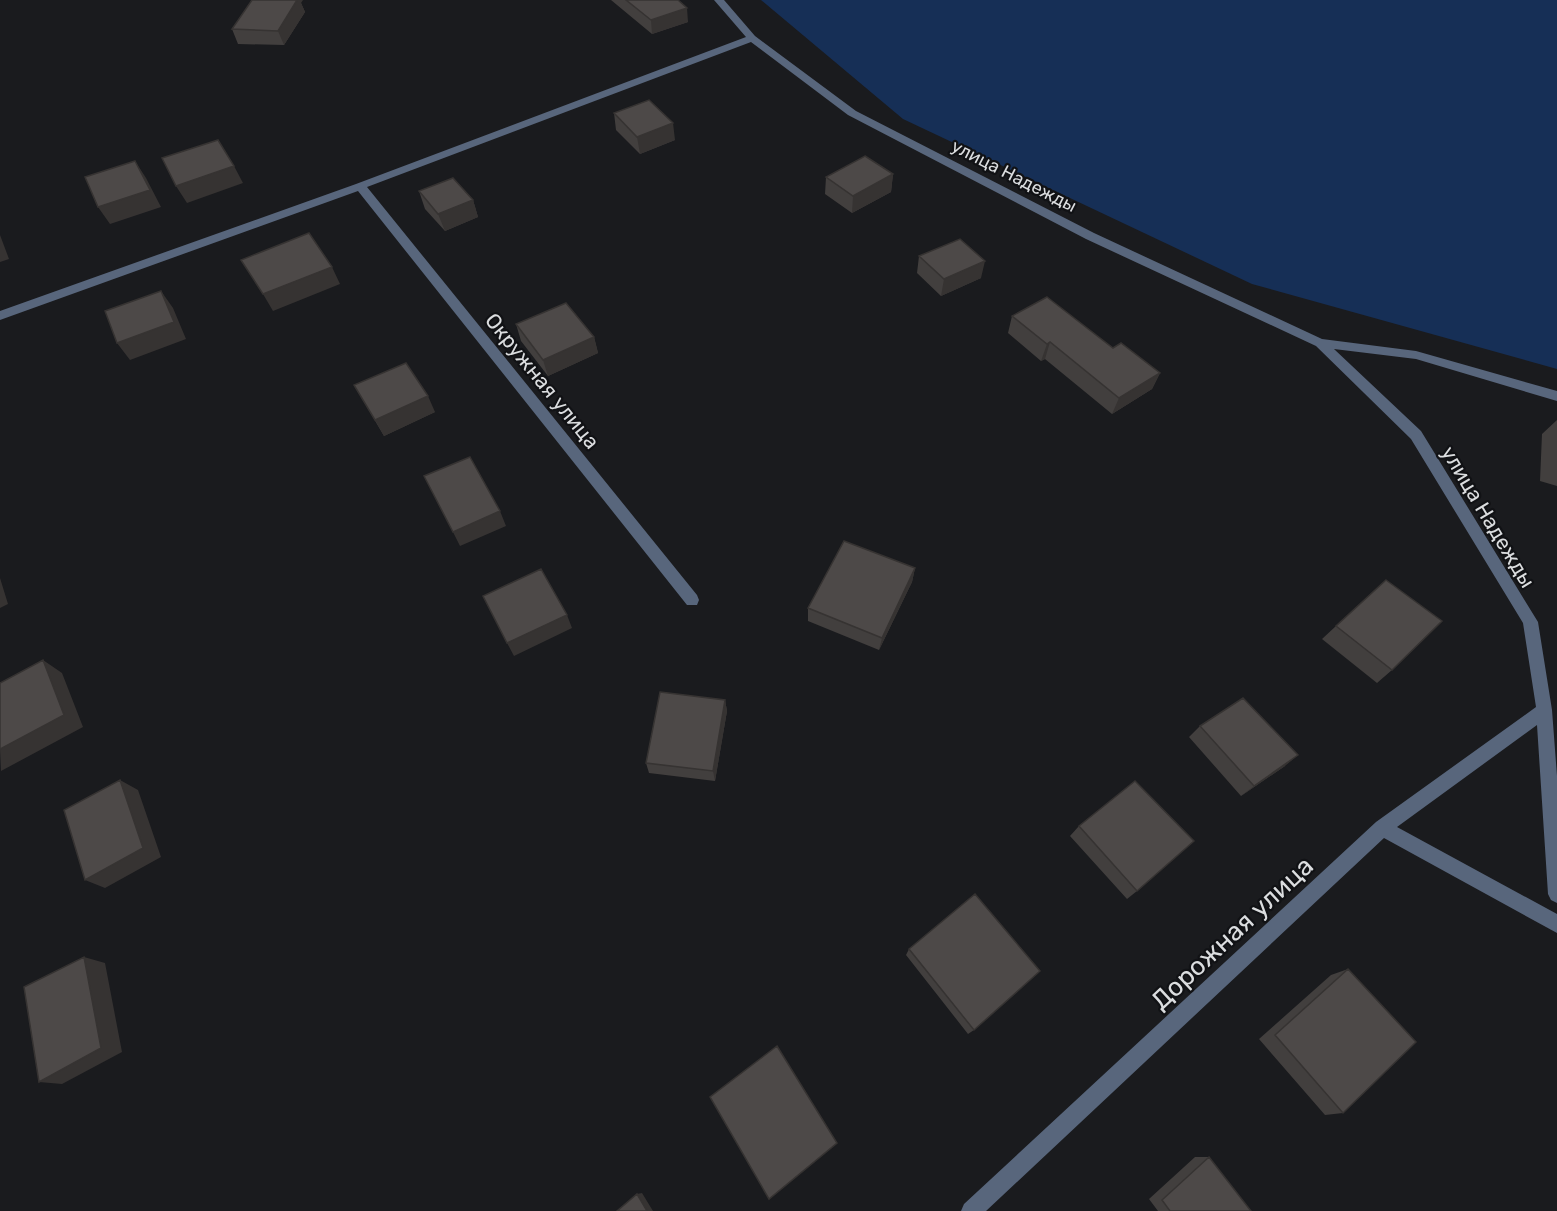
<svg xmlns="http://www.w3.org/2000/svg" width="1557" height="1211" font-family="Rubik,sans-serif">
  <rect width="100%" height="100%" fill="#1a1b1e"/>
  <path fill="#162f56" d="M761,0H1557V369L1252,284L903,119Z"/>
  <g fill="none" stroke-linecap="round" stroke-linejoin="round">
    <path fill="#58667c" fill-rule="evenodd" d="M714,0H724L755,36L856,111L1094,233L1322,339L1416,351L1557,391V401L1416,359L1334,349L1421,431L1538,622L1552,710L1557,776V903L1551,900L1548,894L1537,725L1397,827L1557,914V933L1384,838L986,1211H961L964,1204L1376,822L1536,707L1523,623L1411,439L1316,346L1086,239L848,115L751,42L367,187L697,595L699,600L697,605H687L358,191L0,320V311L356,184L746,37Z"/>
  </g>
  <path fill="#423f3e" d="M611,0H678L688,22L652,34Z
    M301,3L305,12L284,45L238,44L232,29Z
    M614,113L675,140L640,154L616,130Z
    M893,174L891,192L852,213L825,194L826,177Z
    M419,191L473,200L478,217L445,231L425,209Z
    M919,256L981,278L941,296L917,273Z
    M1012,316L1113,348L1160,373L1152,389L1112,414L1045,359L1041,361L1008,333Z
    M516,324L594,337L598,353L548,376L521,341Z
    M354,385L435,412L384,436Z
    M1557,420V486L1540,481L1542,434Z
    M915,568L912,582L879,650L808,621V608Z
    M1336,626L1392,670L1377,683L1322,639Z
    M725,700L727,711L715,781L649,773L646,763Z
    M1200,726L1285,766L1241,796L1189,737Z
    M1079,826L1137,891L1127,899L1070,836Z
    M909,949L974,1030L968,1034L906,955Z
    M1348,969L1343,1113L1325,1115L1259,1039L1331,975Z
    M1195,1157H1209L1251,1211H1158L1149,1199Z"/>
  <path fill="#363332" d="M291,0H303L301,3L305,12L284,45L278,31Z
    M687,8L688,22L652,34L651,20Z
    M673,123L675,140L640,154L637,137Z
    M135,161L146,178L161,207L110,224L98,207Z
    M234,166L243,183L187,203L176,186Z
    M893,174L891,192L852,213L853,196Z
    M473,200L478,217L445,231L438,214Z
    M0,235L9,259L0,262Z
    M985,261L981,278L941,296L944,279Z
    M332,267L340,284L273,311L263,294Z
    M161,291L173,308L186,339L130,360L117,343Z
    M594,337L598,353L548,376L543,360Z
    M1050,342L1045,359L1041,361L1047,344Z
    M1160,373L1152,389L1112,414L1119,398Z
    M428,396L435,412L384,436L375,420Z
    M500,511L506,526L460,546L453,532Z
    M915,568L912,582L879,650L882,638Z
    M0,578L8,604L0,608Z
    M567,615L572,628L514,656L507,643Z
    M43,660L62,673L83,727L1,771L0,749Z
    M725,700L727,711L715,781L713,771Z
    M1298,755L1285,766L1241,796L1254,786Z
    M120,780L138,790L161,857L105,888L85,880Z
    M84,957L105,963L122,1052L62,1084L39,1082Z
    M642,1193L653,1211H647L637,1194Z"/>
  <path fill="#4d4948" stroke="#363332" stroke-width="1.5" d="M252,0H297L278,31L232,29Z
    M626,0H678L687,8L651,20Z
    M649,100L673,123L637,137L614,113Z
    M218,140L234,166L176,186L162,158Z
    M865,156L893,174L853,196L826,177Z
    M135,161L150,190L98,207L85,177Z
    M453,178L473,200L438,214L419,191Z
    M309,233L332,267L263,294L241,260Z
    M960,239L985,261L944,279L919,256Z
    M161,291L174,322L117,343L105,311Z
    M1047,297L1113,348L1121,343L1160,373L1119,398L1050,342L1047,344L1012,316Z
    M566,303L594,337L543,360L516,324Z
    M406,363L428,396L375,420L354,385Z
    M470,457L500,511L453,532L424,476Z
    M844,541L915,568L882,638L808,608Z
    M541,569L567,615L507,643L483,596Z
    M1386,580L1442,621L1392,670L1336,626Z
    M43,660L64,715L0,749V683Z
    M660,692L725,700L713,771L646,763Z
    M1243,698L1298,755L1254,786L1200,726Z
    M120,780L143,848L85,880L64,810Z
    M1135,781L1194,841L1137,891L1079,826Z
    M975,894L1040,971L974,1030L909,949Z
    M84,957L101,1048L39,1082L24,987Z
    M1348,969L1416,1042L1343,1113L1275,1035Z
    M777,1046L837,1143L769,1199L710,1097Z
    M1209,1157L1251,1211H1170L1162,1200Z
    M637,1194L647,1211H617Z"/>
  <g text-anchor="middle" stroke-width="4.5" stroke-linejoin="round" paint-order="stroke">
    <g font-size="18" fill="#dbdddf" stroke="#111215">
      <text transform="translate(1014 176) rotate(27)" y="6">улица Надежды</text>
    </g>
    <g font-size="21" fill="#dbdddf" stroke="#111215">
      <text transform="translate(542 381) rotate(51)" y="7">Окружная улица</text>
      <text transform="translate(1488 517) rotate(59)" y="7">улица Надежды</text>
    </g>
    <g font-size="26" fill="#dbdddf" stroke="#111215">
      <text transform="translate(1232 933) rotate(-43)" y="9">Дорожная улица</text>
    </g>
  </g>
</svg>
